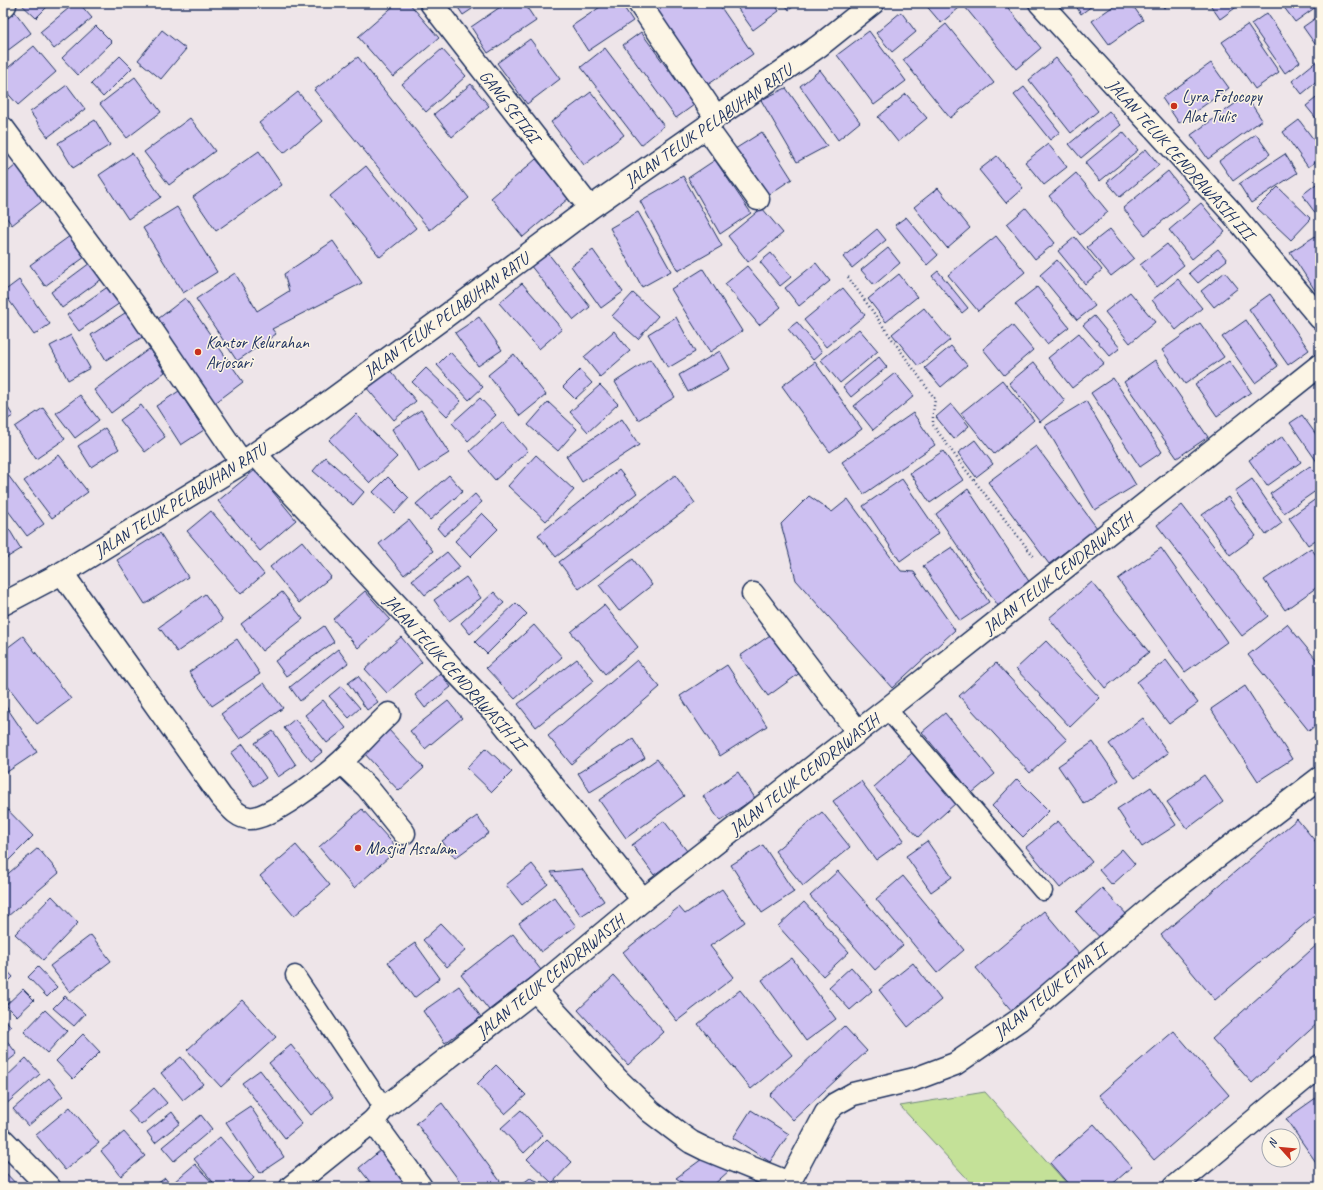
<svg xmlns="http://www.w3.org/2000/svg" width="1323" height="1190" font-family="Caveat,sans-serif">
  <rect width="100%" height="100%" fill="#eee5e9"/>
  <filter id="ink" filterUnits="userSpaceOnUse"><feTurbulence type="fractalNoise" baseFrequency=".025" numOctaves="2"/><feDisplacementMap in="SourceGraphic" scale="8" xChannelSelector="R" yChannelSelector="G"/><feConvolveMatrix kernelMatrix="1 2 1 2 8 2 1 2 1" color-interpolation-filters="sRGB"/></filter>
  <g filter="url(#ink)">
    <path fill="#c4e198" stroke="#70887b" d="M985,1092L1070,1187H975L900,1106Z"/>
    <path fill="#cdc0f1" stroke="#1b2f5e" d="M20,3H51L36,18Z
      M75,3H79L92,18L54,49L40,32Z
      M397,3H409L439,38L393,77L358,37Z
      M455,3H481L463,15Z
      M506,3H524L536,21L488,53L471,27Z
      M606,3H621L633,21L588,51L572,26Z
      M645,3H718L753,54L703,88Z
      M734,3H774L779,11L753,30Z
      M784,3H798L789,10Z
      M924,3H965L941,23Z
      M970,3H1004L1041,48L1016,69L965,7Z
      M1074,3H1096L1081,14Z
      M1118,3H1131L1143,20L1109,44L1092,21Z
      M1160,3H1170L1164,8Z
      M1209,3H1242L1220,19Z
      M1287,3H1320V4L1295,22L1283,6Z
      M12,8L31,33L3,54V15Z
      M901,12L916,32L892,52L876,33Z
      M1267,13L1300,62L1285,73L1251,24Z
      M1320,15V40L1315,44L1303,27Z
      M946,24L994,83L950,118L903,60Z
      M1247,25L1279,72L1255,89L1222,42Z
      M96,26L112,42L78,75L62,58Z
      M162,30L186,49L161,79L138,60Z
      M869,31L906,81L874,105L837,55Z
      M641,32L694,105L676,118L623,45Z
      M530,39L560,79L527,104L497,63Z
      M34,46L56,72L18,105L3,88V72Z
      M605,48L664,126L641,145L581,67Z
      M442,49L466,76L426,112L402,84Z
      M120,56L132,68L103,97L91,84Z
      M358,57L469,198L430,230L314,90Z
      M1056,58L1098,111L1071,133L1029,80Z
      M1318,60L1320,62V79L1302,94L1292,81Z
      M1211,63L1229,88L1179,123L1162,98Z
      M820,70L860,122L838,140L800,86Z
      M135,77L161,112L127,138L100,104Z
      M471,84L489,106L452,137L434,114Z
      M67,85L85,109L48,137L30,112Z
      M1024,87L1060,132L1050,140L1014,95Z
      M786,88L827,146L797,162L761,100Z
      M298,92L322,121L284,153L259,123Z
      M591,92L624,135L584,165L551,122Z
      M906,94L927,118L898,142L878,117Z
      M1320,95V123L1306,106Z
      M1246,96L1262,120L1208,159L1191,135Z
      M1109,111L1121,125L1081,158L1069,144Z
      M190,118L215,151L169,185L144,152Z
      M95,120L110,145L73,168L58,143Z
      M1299,120L1320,148V159L1308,167L1283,132Z
      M762,132L792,179L765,197L735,149Z
      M1123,132L1138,150L1100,181L1085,163Z
      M1256,134L1270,154L1233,181L1219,161Z
      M1048,144L1067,167L1044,185L1025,162Z
      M1146,149L1159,165L1120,197L1107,182Z
      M259,151L282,185L216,231L193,197Z
      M132,153L161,197L128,219L99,175Z
      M1285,154L1297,173L1251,203L1239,184Z
      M997,156L1023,188L1006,203L979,170Z
      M536,159L569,198L523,237L491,198Z
      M22,160L50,195L12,225L3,213V176Z
      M715,160L751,213L720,234L688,178Z
      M366,166L416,228L380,257L330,196Z
      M1168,171L1190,199L1145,235L1123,208Z
      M1076,173L1108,212L1080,235L1049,196Z
      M683,176L722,246L678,271L640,201Z
      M1320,181V217L1319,218L1302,195Z
      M1278,187L1311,219L1291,240L1257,208Z
      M938,188L970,228L947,248L914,207Z
      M1201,203L1225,232L1192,259L1169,230Z
      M177,207L217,272L183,293L143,228Z
      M762,208L783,233L748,262L728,236Z
      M1026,208L1055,243L1035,259L1007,224Z
      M638,212L671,271L642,287L610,228Z
      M906,217L938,255L927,265L895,225Z
      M877,229L886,240L852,268L843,257Z
      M1110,229L1134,258L1111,276L1087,247Z
      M74,233L89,254L45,286L30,265Z
      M1317,235L1320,240V298L1290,252Z
      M996,236L1025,272L978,311L948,275Z
      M1075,237L1102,270L1085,284L1058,251Z
      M333,241L362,283L272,329L276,334L237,361L196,299L235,273L257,311L289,291L284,274Z
      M1167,244L1184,265L1157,287L1140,265Z
      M888,248L900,263L874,285L861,270Z
      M1218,249L1227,260L1198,283L1189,273Z
      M593,250L623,292L601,308L571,266Z
      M547,252L590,307L574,320L530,265Z
      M771,253L791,277L780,286L760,262Z
      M94,260L106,276L62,308L51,292Z
      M1057,260L1095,306L1077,320L1040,275Z
      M816,263L830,281L799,306L785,288Z
      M747,266L781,307L759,325L725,284Z
      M703,269L742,331L710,352L671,289Z
      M938,271L968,308L962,313L932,276Z
      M1225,272L1238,288L1214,307L1201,291Z
      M899,274L917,297L886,322L868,299Z
      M1178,279L1202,308L1176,330L1152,300Z
      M19,280L50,324L34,335L3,292Z
      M522,283L562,329L539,349L499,303Z
      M109,286L120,303L79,331L67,315Z
      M1037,287L1069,327L1047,344L1015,304Z
      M843,288L865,315L826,347L804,320Z
      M1130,292L1155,322L1130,343L1105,312Z
      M633,293L658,316L638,339L612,316Z
      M1270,294L1309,350L1288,365L1249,309Z
      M185,298L243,382L211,406L154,322Z
      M924,308L950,340L918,366L892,334Z
      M128,311L144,336L106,360L91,335Z
      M1094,316L1120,348L1110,356L1083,325Z
      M479,317L502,350L478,366L455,333Z
      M676,317L695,352L668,368L648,334Z
      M1246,320L1278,366L1255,383L1222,337Z
      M797,322L822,352L813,360L788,329Z
      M1200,323L1224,357L1185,384L1162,350Z
      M1012,325L1033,350L1004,375L983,349Z
      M859,329L878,351L840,383L821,360Z
      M614,331L630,351L600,377L584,357Z
      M1079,333L1104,363L1072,388L1048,358Z
      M71,335L90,368L68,380L50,346Z
      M951,346L967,365L941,387L925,368Z
      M149,349L165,372L111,413L94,390Z
      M720,351L730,369L688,392L679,375Z
      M450,352L483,387L469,400L437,365Z
      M514,354L546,395L520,416L488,375Z
      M879,357L887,367L851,397L843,387Z
      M650,359L675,397L638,420L615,382Z
      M1155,360L1208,437L1177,458L1124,382Z
      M1229,361L1251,392L1217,416L1195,384Z
      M815,362L862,429L830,452L782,386Z
      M1034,362L1065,401L1040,422L1009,383Z
      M387,367L416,401L394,420L365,386Z
      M426,368L461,401L447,416L412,382Z
      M580,370L592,383L575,399L563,387Z
      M895,373L914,396L873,430L854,406Z
      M1113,378L1162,452L1140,467L1091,393Z
      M1002,380L1034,420L994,454L961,413Z
      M600,385L618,404L588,432L570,412Z
      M179,391L204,430L181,445L156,406Z
      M80,395L99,420L75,438L56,413Z
      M480,398L496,415L468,441L452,423Z
      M3,400L13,416L3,422Z
      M1086,401L1136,485L1095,510L1045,426Z
      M548,402L577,429L558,451L528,425Z
      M951,404L969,426L954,439L936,417Z
      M141,405L165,437L145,452L120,420Z
      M43,408L65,439L36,459L15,427Z
      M421,410L449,453L419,472L392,429Z
      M913,413L935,445L864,494L842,462Z
      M356,414L397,457L370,483L329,440Z
      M1302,415L1320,440V466L1290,423Z
      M1320,415V430L1313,420Z
      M622,419L639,445L582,482L566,456Z
      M502,422L528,451L495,480L470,451Z
      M105,428L119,449L91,467L78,446Z
      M1283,436L1301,462L1267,486L1249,460Z
      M975,440L993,464L976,477L958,453Z
      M1036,446L1097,528L1049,564L988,482Z
      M943,451L963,480L930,503L910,473Z
      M59,455L88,492L52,518L24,481Z
      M536,455L574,490L546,521L508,486Z
      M325,457L364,492L353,505L313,471Z
      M1310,466L1320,480V488L1284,513L1270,494Z
      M255,470L296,520L260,551L218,501Z
      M619,470L637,493L556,557L538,535Z
      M5,471L44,524L27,536L3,504V472Z
      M449,475L463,491L430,520L416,504Z
      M675,475L695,503L579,589L559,562Z
      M388,477L409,498L395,513L373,492Z
      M902,479L939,533L900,561L863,506Z
      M1252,479L1282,523L1266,535L1235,491Z
      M968,489L1030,583L1001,610L936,514Z
      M475,494L482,502L444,536L437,528Z
      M809,496L832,512L848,499L901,571L914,572L955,630L892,688L796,580L781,524Z
      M1320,496V537L1308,545L1289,518Z
      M1228,497L1256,536L1230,555L1202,515Z
      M1182,505L1268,616L1242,636L1157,525Z
      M211,511L264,574L241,594L187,531Z
      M482,513L498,529L470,557L455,541Z
      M3,515L7,522L3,525Z
      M409,520L433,551L404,575L379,544Z
      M9,529L21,549L3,560V533Z
      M160,533L188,577L145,604L117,560Z
      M302,541L331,577L299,603L270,567Z
      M952,547L989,602L960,621L923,566Z
      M1161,548L1227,642L1185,672L1118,579Z
      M1311,548L1320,561V585L1285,610L1264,580Z
      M447,552L460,567L425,595L412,580Z
      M633,559L652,585L619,611L599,585Z
      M466,577L481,598L449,621L434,600Z
      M1092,582L1149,652L1105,688L1049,618Z
      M365,591L390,619L358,648L333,619Z
      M282,592L303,619L262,651L241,624Z
      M494,592L504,603L470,634L461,623Z
      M205,594L223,620L177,652L159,627Z
      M516,603L527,614L487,654L475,642Z
      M604,605L638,647L605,674L571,632Z
      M1287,624L1320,664V721L1309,731L1248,655Z
      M534,625L562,657L515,699L486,668Z
      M324,626L334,642L286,676L275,661Z
      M776,631L804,670L768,696L740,656Z
      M23,636L71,699L37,724L3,680V651Z
      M401,637L422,662L387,693L365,669Z
      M237,639L260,674L212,706L189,672Z
      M1046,641L1100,698L1070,727L1016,669Z
      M338,649L348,663L300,701L290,687Z
      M577,659L594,681L536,727L518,704Z
      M637,660L660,687L571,764L548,736Z
      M1166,660L1198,703L1169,724L1137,682Z
      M996,663L1067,740L1030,773L959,696Z
      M727,665L767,726L720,756L680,696Z
      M440,673L451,687L425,708L415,695Z
      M358,676L378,702L367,710L348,683Z
      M264,683L283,708L240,739L221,714Z
      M341,686L360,708L349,718L329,696Z
      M1245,686L1292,759L1258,781L1211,709Z
      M323,700L346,728L327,743L305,715Z
      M448,701L462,718L425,749L410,731Z
      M3,702L37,752L4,774L3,773Z
      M945,713L995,774L972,793L922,732Z
      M1143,718L1168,753L1135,778L1109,744Z
      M295,719L322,752L311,761L284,728Z
      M388,729L424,768L399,791L363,752Z
      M273,731L296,765L278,777L255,743Z
      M633,739L645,758L590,792L578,773Z
      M1093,742L1119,780L1084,804L1058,766Z
      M243,744L266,778L254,786L231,753Z
      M486,748L512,772L492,792L467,768Z
      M912,753L956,803L918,837L874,787Z
      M657,759L684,796L626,838L599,800Z
      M738,772L755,798L720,821L703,796Z
      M1204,775L1223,802L1187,829L1167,802Z
      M1017,779L1049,811L1023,837L992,806Z
      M861,781L904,840L876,860L833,801Z
      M1151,787L1176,825L1142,847L1117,809Z
      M3,805L33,836L5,864L3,862Z
      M362,809L398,849L354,888L319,847Z
      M822,812L850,847L803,886L775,851Z
      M477,816L489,833L455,858L442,841Z
      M1297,819L1320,847V911L1215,1000L1161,935Z
      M664,821L687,851L654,875L632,845Z
      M1058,821L1092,862L1060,888L1026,847Z
      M927,841L952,877L931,892L906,856Z
      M296,845L330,885L294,916L260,876Z
      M763,845L794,892L762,913L731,865Z
      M38,848L59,873L8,916L3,910V878Z
      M1122,849L1135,864L1112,885L1099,870Z
      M532,864L548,884L522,905L506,885Z
      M582,869L604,901L581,916L551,872Z
      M838,871L903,945L875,970L810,896Z
      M903,876L964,950L937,973L876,899Z
      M1102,888L1130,918L1104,942L1076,912Z
      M722,889L745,922L710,946L734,977L677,1021L623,952L679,907L685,914Z
      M52,896L78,923L43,960L15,934Z
      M554,897L576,926L541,952L519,923Z
      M804,902L849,952L823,976L778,926Z
      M1044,911L1080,954L1012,1011L976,968Z
      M441,924L466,950L447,967L423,940Z
      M513,934L541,970L489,1010L461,975Z
      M91,935L111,961L70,992L50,966Z
      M1320,942V1021L1252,1083L1212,1039Z
      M415,943L440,978L414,998L388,962Z
      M792,958L836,1019L806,1041L762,980Z
      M913,963L941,1000L908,1027L879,990Z
      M3,966L13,977L3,987Z
      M38,967L57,987L47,997L28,977Z
      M851,967L872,991L850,1010L829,987Z
      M614,976L664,1032L628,1065L578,1010Z
      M459,986L481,1017L445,1043L423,1011Z
      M23,989L34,1000L17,1016L6,1005Z
      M740,990L792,1055L751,1089L698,1024Z
      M65,996L85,1014L74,1026L53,1008Z
      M242,1000L276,1037L221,1087L187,1050Z
      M45,1010L67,1031L47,1053L24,1032Z
      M3,1016L11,1027L3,1033Z
      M844,1026L867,1051L793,1120L770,1095Z
      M1174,1031L1229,1095L1154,1160L1099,1095Z
      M83,1034L100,1052L73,1079L56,1061Z
      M7,1041L17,1054L3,1065V1044Z
      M291,1045L333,1097L311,1115L269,1063Z
      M181,1057L203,1084L183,1100L161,1073Z
      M26,1058L40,1074L3,1107V1080Z
      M496,1065L526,1095L505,1114L477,1084Z
      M260,1070L302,1124L285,1138L242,1083Z
      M49,1078L63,1096L28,1126L13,1109Z
      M154,1088L167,1103L141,1125L128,1111Z
      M1320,1095V1168L1286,1119Z
      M442,1103L503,1185L501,1187H464L416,1123Z
      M250,1106L284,1157L260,1173L226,1122Z
      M70,1107L99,1143L65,1170L36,1135Z
      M521,1110L543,1135L524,1153L501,1128Z
      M751,1110L789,1134L770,1162L733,1138Z
      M172,1112L180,1123L155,1143L147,1132Z
      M201,1115L212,1129L174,1161L162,1147Z
      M1094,1124L1132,1167L1109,1187H1071L1050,1163Z
      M124,1132L145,1156L121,1176L101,1151Z
      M220,1137L254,1178L244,1187H217L194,1159Z
      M547,1139L572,1162L552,1183L527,1159Z
      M381,1150L409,1187H374L359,1168Z
      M702,1159L730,1170L711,1187H689L676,1178Z
      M195,1164L216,1187H179L174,1182Z
      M3,1170L19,1187H3Z
      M165,1178L172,1187H153Z
      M530,1178L542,1183L545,1187H518Z
      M368,1181L373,1187H361Z"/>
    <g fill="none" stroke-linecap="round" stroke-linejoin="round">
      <g stroke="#1b2f5e" stroke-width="21">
        <path id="lane" d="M887,709L1043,891
          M295,975L384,1108"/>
      </g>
      <g stroke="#1b2f5e" stroke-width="25">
        <path id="street" d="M431,3L590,208
          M639,3L716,117
          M1040,3L1232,213L1320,318
          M3,7L5,5
          M706,127L758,199
          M3,128L141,314L242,463
          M255,454L407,616L453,669L497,715L643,900
          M62,573L221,797C229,805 236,817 249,818C268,821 327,775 342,761C358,746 373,729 389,714
          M753,594L858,732
          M3,604L62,573L242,463L322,407L442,319L590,208L706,127L716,117L819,46L873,3
          M341,762L367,787L404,833
          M535,990L618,1080L651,1112L680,1134L691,1142L705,1149L789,1183
          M373,1121L421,1187
          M3,1140L49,1187
          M785,1187L789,1183L826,1113L835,1104L853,1094L915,1079L955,1064L1019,1020L1159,901L1320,778
          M1174,1187L1320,1066"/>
      </g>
      <g stroke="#1b2f5e" stroke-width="25">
        <path id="secondary" d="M291,1187L373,1121L384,1108L535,990L643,900L887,709L1320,365"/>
      </g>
      <path stroke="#1b2f5e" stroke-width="2.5" stroke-dasharray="1 3" stroke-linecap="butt" d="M848,277L935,399L933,413V425L962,465L1035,558"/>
      <use href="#lane" stroke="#fcf5e5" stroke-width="18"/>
      <use href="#street" stroke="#fcf5e5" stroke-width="22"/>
      <use href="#secondary" stroke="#fcf5e5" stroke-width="22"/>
    </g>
  </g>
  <g fill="#c8321e" stroke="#fcf5e5" stroke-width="1.5">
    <circle cx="1174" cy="106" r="4"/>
    <circle cx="198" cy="352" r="4"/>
    <circle cx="358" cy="848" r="4"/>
  </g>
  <g text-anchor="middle" stroke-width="3" stroke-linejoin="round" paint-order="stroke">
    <g font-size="17" fill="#1b2f5e" stroke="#fcf5e5" text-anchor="start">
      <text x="1182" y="102">Lyra Fotocopy<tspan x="1182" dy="20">Alat Tulis</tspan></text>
      <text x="206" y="348">Kantor Kelurahan<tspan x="206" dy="20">Arjosari</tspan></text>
      <text x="366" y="854">Masjid Assalam</text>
    </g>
    <g font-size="17" fill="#1b2f5e" stroke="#fcf5e5">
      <text transform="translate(510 106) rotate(52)" y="6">GANG SETIGI</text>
      <text transform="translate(708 125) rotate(-35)" y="6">JALAN TELUK PELABUHAN RATU</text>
      <text transform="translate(1181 159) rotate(48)" y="6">JALAN TELUK CENDRAWASIH III</text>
      <text transform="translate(446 315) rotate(-36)" y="6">JALAN TELUK PELABUHAN RATU</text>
      <text transform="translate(180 500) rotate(-32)" y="6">JALAN TELUK PELABUHAN RATU</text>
      <text transform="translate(1058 573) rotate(-38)" y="6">JALAN TELUK CENDRAWASIH</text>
      <text transform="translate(455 672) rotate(48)" y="6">JALAN TELUK CENDRAWASIH II</text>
      <text transform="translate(804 774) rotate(-38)" y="6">JALAN TELUK CENDRAWASIH</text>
      <text transform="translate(550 976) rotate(-39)" y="6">JALAN TELUK CENDRAWASIH</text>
      <text transform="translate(1050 991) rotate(-39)" y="6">JALAN TELUK ETNA II</text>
    </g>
  </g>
  <rect width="1323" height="1190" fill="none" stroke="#fcf5e5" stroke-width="16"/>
  <rect x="8" y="8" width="1307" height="1174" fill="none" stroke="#1b2f5e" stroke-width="1.5" filter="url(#ink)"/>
  <g transform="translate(1281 1148) rotate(297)"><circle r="19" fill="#fcf5e5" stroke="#a2a6af"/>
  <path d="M0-3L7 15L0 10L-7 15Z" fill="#c8321e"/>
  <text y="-6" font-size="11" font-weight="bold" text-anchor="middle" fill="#1b2f5e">N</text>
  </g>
</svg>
